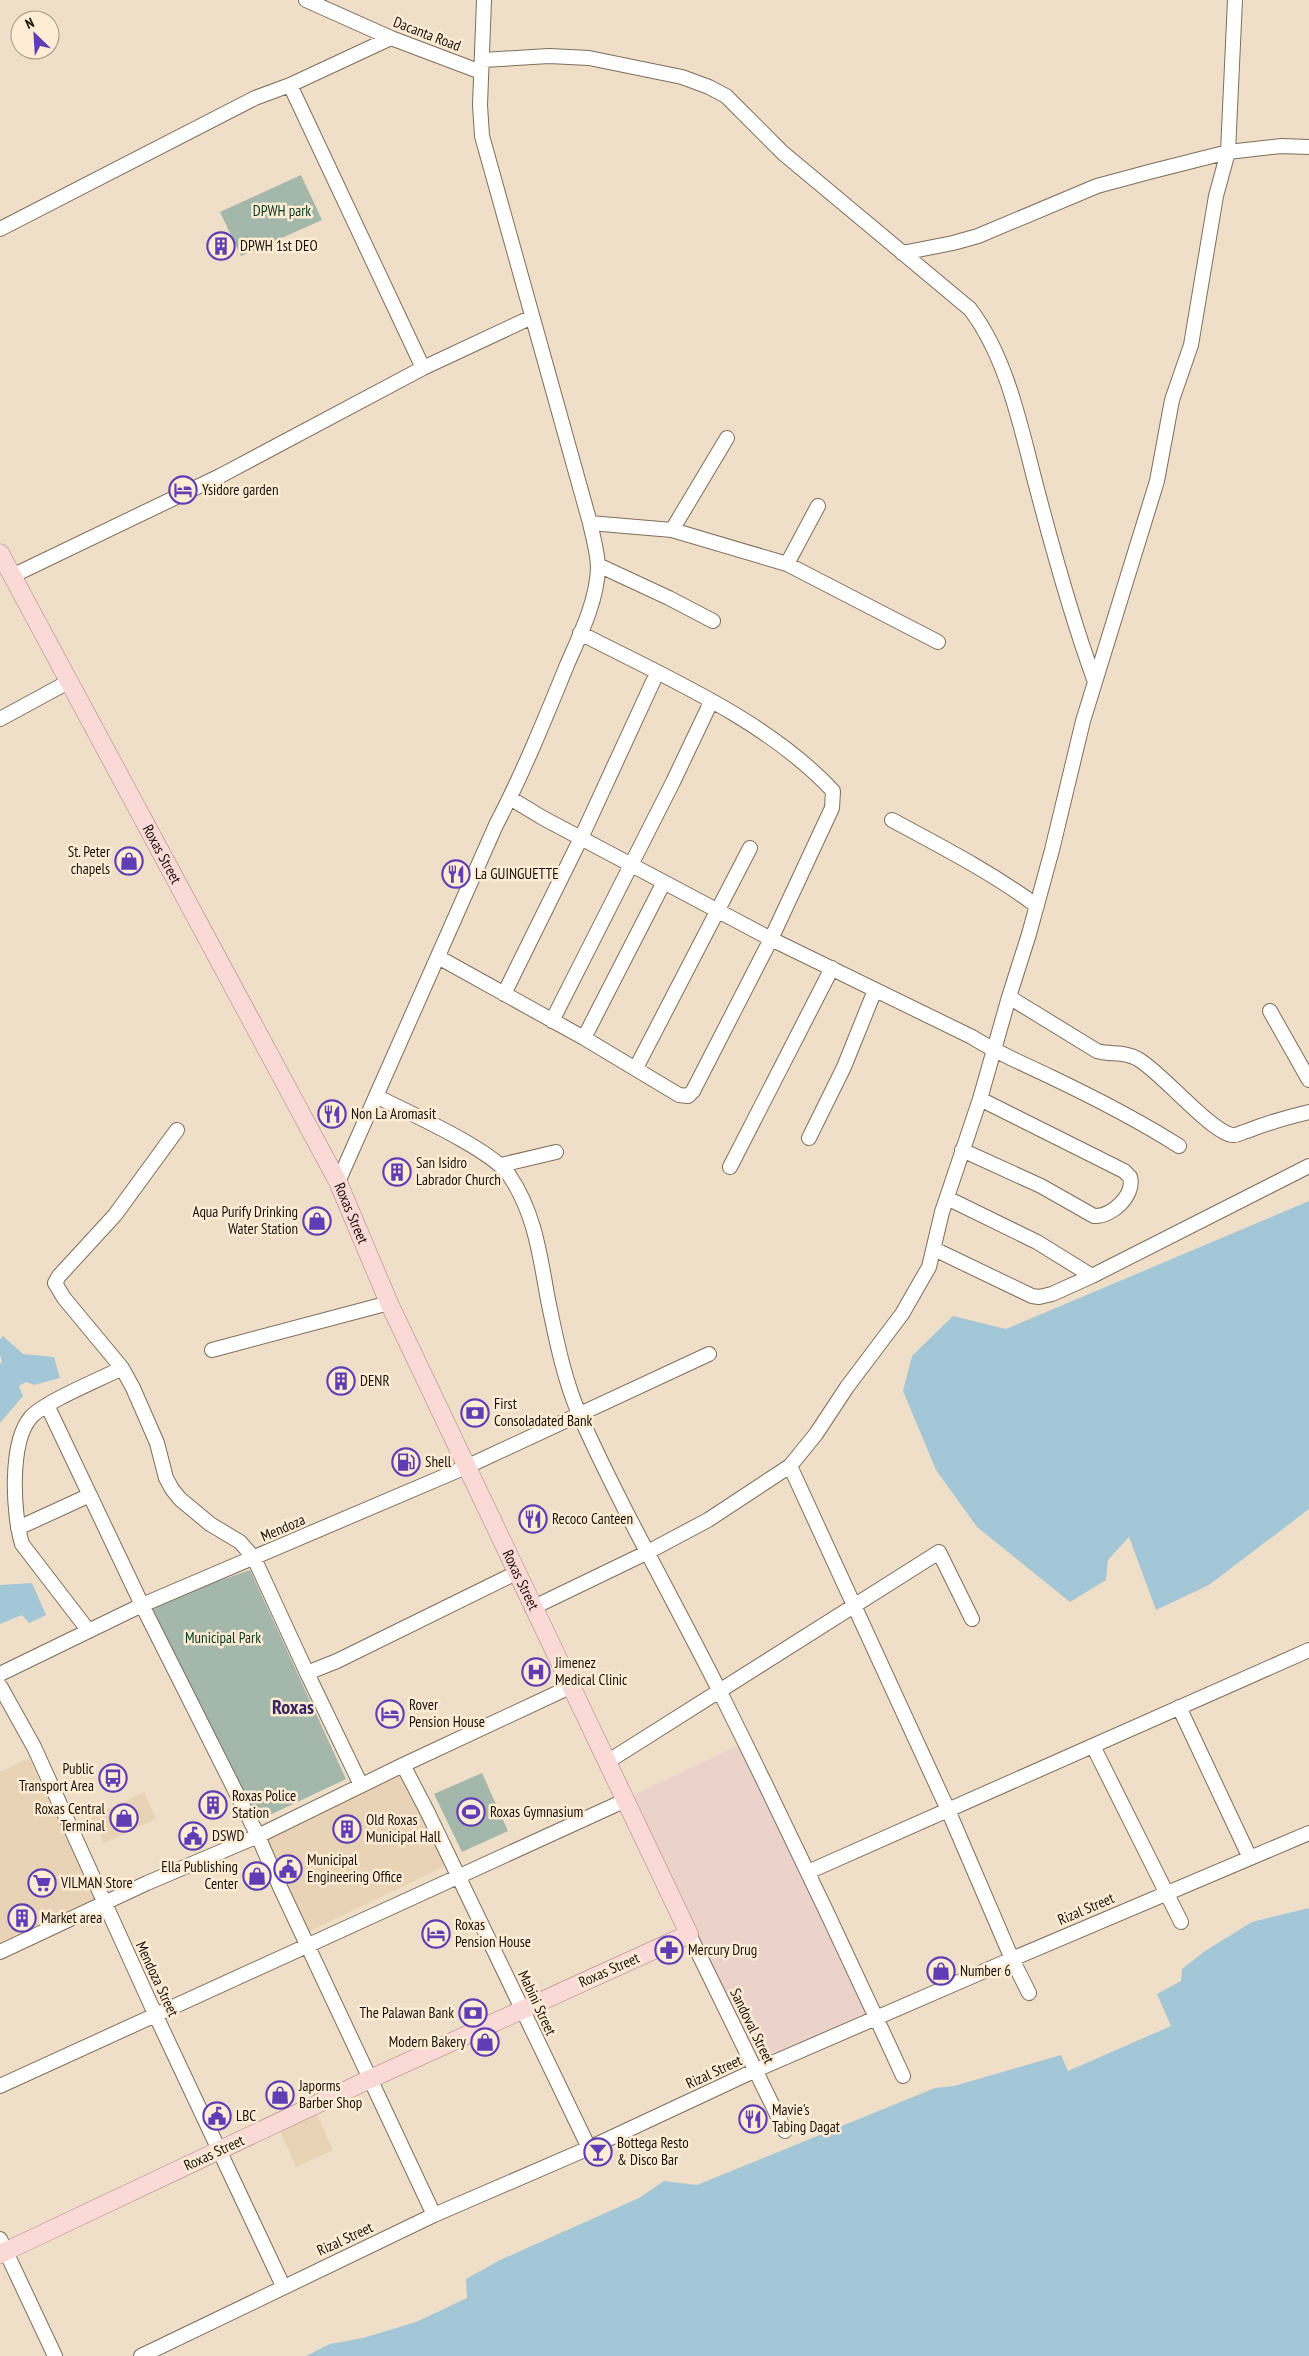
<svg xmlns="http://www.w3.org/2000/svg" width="1309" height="2356" font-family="'PT Sans Narrow',sans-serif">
  <rect width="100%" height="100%" fill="#f0dfc8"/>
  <path fill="#e9d3b6" d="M29,1758L96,1901L0,1944V1772Z
    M398,1768L445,1866L306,1933L260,1835Z
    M144,1792L156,1819L104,1843L91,1817Z
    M316,2112L333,2150L296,2167L279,2129Z"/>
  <path fill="#ebd2cb" d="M739,1745L870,2011L757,2063L633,1795Z"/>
  <path fill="#a4b7ab" d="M301,175L322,220L241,256L220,212Z
    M250,1570L346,1779L253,1823L151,1605Z
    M482,1773L508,1831L462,1852L434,1794Z"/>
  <path fill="#a4c7d7" d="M1309,1201V1509L1209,1585L1156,1610L1129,1537L1108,1560L1106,1580L1070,1602L977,1527L936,1470L903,1391L912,1356L953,1316L1006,1329Z
    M3,1336L23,1354L54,1357L60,1378L34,1385L26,1382L19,1386L23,1396L0,1423V1364L2,1362L0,1355V1339Z
    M32,1583L46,1615L29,1623L22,1615L0,1624V1585Z
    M1309,1908V2356H306L330,2344L363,2338L416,2322L467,2298L466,2279L500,2260L639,2198L664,2181L697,2185L935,2088L954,2086L1061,2055L1068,2071L1171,2026L1157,1994L1181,1981L1182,1969L1205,1951L1252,1922Z"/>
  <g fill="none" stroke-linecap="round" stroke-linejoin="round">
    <g stroke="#7d6e5a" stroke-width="16">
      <path id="minor" d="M306,0L391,38L481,72
        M483,60L549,56L589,58L682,77L709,87L726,96L783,153L970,309C1008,359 1021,429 1037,489C1054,554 1072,619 1095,682
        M290,85L423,368
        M0,229L255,98L290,85L391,38
        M902,253L953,243L978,236L1097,186L1149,172L1228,152L1281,146L1309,147
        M590,523L672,530L787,564L938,642
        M672,530L727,438
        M787,564L818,506
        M598,565L669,598L713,621
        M12,576L220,476L423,368L532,317
        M0,719L70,681
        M510,798L543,818L771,939L972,1037C997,1053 1024,1064 1051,1077C1095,1098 1138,1120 1179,1146
        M892,820C942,847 991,872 1037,906
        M438,957L584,1038L679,1095L688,1096L693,1091L771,939L832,808L833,791C767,720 665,677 580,633
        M504,994L581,838L657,673
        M1009,997L1097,1051C1110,1055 1125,1051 1138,1059C1162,1073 1210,1131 1232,1135C1237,1136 1242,1132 1247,1131C1267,1123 1288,1117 1309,1112
        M1270,1011L1309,1080
        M552,1021L673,782L711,702
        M584,1038L664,882
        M636,1068L750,848
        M376,1096C407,1112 491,1149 509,1175C535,1213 540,1256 548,1300C556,1338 564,1380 580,1416C622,1510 674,1600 720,1692C783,1819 844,1947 903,2076
        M177,1130L115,1215L59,1276L55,1283L64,1298L122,1368L133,1388L157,1443L166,1478L172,1489L180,1499L210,1524L240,1542L254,1558L307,1673
        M809,1138L844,1067L875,990
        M962,1150L1041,1186L1094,1216C1112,1217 1135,1195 1130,1177L1124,1171L980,1099
        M501,1165L556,1152
        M730,1167L832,968
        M338,1182L496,825C523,773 545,719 567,665C580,635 597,601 598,568C598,554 593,537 590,523L482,136L480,105L484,0
        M947,1198L1037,1242L1092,1276
        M934,1249L1032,1296L1039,1297L1052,1294L1092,1276L1309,1166
        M212,1350L389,1303
        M47,1405L142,1605L258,1836L280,1887L434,2215
        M790,1466L948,1810L1012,1959L1029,1993
        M18,1528L90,1495
        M532,1608L646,1553L708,1520L790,1466L816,1434L847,1387L902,1314L929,1267L942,1212L980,1099L1009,997L1029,934L1052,850L1083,721L1157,481L1172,400L1191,345L1216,196L1228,152L1235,0
        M88,1630L22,1544C13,1514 9,1442 31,1417C46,1401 101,1379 122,1368
        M0,1674L142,1605L466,1467L709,1354
        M0,1686L34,1747L156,2016L283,2286
        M1179,1707L1250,1858
        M1093,1746L1181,1922
        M607,1762L939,1552L972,1619
        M403,1765L427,1811L589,2148
        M361,1785L307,1673L337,1661L516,1573
        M808,1872L1309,1650
        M689,1934L785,2131
        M0,1952L147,1883L258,1836L403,1765L570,1687
        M0,2086L626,1800
        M0,2239L55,2356
        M141,2356L434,2215L589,2148L756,2070L1012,1959L1309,1833"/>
    </g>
    <g stroke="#a8837e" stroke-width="19">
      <g id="major">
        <path id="s1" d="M0,553L338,1182L389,1303L689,1934L370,2079L0,2254"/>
      </g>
    </g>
    <use href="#minor" stroke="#fff" stroke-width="14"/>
    <use href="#major" stroke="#fad9d7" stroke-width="18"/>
  </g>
  <defs>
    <g id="building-ring" transform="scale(1.4375)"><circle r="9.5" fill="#feecd5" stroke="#5e3db5" stroke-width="1.5"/><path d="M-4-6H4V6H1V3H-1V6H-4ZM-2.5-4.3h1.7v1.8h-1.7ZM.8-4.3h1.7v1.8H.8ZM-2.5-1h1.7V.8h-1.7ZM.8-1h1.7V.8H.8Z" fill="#5e3db5"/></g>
    <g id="hotel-ring" transform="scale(1.4375)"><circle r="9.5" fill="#feecd5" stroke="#5e3db5" stroke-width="1.5"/><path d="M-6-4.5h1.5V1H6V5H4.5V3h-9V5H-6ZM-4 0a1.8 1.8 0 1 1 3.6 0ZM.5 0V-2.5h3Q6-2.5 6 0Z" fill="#5e3db5"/></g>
    <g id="shop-ring" transform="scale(1.4375)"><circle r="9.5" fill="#feecd5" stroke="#5e3db5" stroke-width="1.5"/><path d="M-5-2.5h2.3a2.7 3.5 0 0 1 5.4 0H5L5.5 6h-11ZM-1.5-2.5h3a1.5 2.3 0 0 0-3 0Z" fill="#5e3db5"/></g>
    <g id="restaurant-ring" transform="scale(1.4375)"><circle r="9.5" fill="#feecd5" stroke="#5e3db5" stroke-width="1.5"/><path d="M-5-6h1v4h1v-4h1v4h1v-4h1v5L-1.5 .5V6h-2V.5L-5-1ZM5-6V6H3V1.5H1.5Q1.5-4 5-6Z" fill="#5e3db5"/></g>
    <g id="bank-ring" transform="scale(1.4375)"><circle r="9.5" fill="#feecd5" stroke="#5e3db5" stroke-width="1.5"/><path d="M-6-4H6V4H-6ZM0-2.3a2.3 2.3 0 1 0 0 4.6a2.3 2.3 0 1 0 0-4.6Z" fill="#5e3db5"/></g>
    <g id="fuel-ring" transform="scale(1.4375)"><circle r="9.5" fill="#feecd5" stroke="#5e3db5" stroke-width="1.5"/><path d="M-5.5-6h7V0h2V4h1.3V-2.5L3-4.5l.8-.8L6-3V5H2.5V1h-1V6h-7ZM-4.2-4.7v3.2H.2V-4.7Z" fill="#5e3db5"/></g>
    <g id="hospital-ring" transform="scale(1.4375)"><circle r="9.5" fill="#feecd5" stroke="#5e3db5" stroke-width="1.5"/><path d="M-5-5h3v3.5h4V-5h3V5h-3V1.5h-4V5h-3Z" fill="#5e3db5"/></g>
    <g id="bus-ring" transform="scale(1.4375)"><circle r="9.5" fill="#feecd5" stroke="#5e3db5" stroke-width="1.5"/><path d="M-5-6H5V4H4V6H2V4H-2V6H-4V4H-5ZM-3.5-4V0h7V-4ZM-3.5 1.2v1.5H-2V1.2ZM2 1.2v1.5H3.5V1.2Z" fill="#5e3db5"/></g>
    <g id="stadium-ring" transform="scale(1.4375)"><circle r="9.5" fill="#feecd5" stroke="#5e3db5" stroke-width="1.5"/><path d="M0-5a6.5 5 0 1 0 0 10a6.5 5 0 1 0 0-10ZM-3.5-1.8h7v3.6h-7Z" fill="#5e3db5"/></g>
    <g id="civic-ring" transform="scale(1.4375)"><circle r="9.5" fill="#feecd5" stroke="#5e3db5" stroke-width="1.5"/><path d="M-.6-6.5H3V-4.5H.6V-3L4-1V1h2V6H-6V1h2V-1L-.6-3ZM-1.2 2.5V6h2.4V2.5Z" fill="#5e3db5"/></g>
    <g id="supermarket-ring" transform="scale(1.4375)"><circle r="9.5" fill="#feecd5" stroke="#5e3db5" stroke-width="1.5"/><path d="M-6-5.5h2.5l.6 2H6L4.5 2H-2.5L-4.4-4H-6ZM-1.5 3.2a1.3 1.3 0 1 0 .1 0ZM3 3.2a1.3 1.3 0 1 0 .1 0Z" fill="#5e3db5"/></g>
    <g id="pharmacy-ring" transform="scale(1.4375)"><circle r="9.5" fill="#feecd5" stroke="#5e3db5" stroke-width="1.5"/><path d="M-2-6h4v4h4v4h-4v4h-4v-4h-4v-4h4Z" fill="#5e3db5"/></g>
    <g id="bar-ring" transform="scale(1.4375)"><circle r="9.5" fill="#feecd5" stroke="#5e3db5" stroke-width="1.5"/><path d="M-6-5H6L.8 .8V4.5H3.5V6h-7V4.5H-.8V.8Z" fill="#5e3db5"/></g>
  </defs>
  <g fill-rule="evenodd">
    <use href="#building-ring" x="221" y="246"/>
    <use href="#hotel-ring" x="183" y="490"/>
    <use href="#shop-ring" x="129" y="861"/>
    <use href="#restaurant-ring" x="456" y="874"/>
    <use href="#restaurant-ring" x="332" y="1114"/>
    <use href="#building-ring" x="397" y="1172"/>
    <use href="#shop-ring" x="317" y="1221"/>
    <use href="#building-ring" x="341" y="1381"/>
    <use href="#bank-ring" x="475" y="1413"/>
    <use href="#fuel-ring" x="406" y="1462"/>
    <use href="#restaurant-ring" x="533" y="1519"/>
    <use href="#hospital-ring" x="536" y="1672"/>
    <use href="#hotel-ring" x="390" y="1714"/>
    <use href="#bus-ring" x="113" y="1778"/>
    <use href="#building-ring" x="213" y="1805"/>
    <use href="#stadium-ring" x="471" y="1812"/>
    <use href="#shop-ring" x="124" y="1818"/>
    <use href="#building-ring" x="347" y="1829"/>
    <use href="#civic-ring" x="193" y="1836"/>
    <use href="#civic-ring" x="288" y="1869"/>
    <use href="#shop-ring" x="257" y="1876"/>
    <use href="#supermarket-ring" x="42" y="1883"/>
    <use href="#building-ring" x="22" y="1918"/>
    <use href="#hotel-ring" x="436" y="1934"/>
    <use href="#pharmacy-ring" x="669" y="1950"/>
    <use href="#shop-ring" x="941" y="1971"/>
    <use href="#bank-ring" x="473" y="2013"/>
    <use href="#shop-ring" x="485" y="2042"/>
    <use href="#shop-ring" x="280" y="2095"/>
    <use href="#civic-ring" x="217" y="2116"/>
    <use href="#restaurant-ring" x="753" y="2119"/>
    <use href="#bar-ring" x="598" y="2152"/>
  </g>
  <g text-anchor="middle" stroke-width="5" stroke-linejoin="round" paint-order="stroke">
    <g font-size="15" fill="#18120a" stroke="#feecd5">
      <text transform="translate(427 34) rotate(21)" y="5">Dacanta Road</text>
      <text dy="5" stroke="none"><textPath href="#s1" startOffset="342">Roxas Street</textPath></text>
      <text dy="5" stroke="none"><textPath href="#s1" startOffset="748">Roxas Street</textPath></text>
      <text transform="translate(283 1528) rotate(-23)" y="5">Mendoza</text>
      <text dy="5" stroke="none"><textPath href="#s1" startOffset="1152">Roxas Street</textPath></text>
      <text transform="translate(1086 1909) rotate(-23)" y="5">Rizal Street</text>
      <text transform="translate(609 1970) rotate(-24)" y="5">Roxas Street</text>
      <text transform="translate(157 1979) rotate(65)" y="5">Mendoza Street</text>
      <text transform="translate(537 2003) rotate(65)" y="5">Mabini Street</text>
      <text transform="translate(752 2026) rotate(64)" y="5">Sandoval Street</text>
      <text transform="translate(714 2072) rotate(-25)" y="5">Rizal Street</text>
      <text transform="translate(214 2153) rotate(-25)" y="5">Roxas Street</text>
      <text transform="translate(345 2239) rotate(-25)" y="5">Rizal Street</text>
    </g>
    <g font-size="15" fill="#003a1f" stroke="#feecd5">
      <text x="282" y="216">DPWH park</text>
      <text x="223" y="1643">Municipal Park</text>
    </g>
    <g font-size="15" fill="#18120a" stroke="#feecd5" text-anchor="start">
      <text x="240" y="251">DPWH 1st DEO</text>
      <text x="202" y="495">Ysidore garden</text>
      <text x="110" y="857" text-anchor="end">St. Peter<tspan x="110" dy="17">chapels</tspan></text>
      <text x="475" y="879">La GUINGUETTE</text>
      <text x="351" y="1119">Non La Aromasit</text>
      <text x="416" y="1168">San Isidro<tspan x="416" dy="17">Labrador Church</tspan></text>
      <text x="298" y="1217" text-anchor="end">Aqua Purify Drinking<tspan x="298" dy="17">Water Station</tspan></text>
      <text x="360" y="1386">DENR</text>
      <text x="494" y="1409">First<tspan x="494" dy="17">Consoladated Bank</tspan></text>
      <text x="425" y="1467">Shell</text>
      <text x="552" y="1524">Recoco Canteen</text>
      <text x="555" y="1668">Jimenez<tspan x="555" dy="17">Medical Clinic</tspan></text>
      <text x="409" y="1710">Rover<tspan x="409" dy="17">Pension House</tspan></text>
      <text x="94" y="1774" text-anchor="end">Public<tspan x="94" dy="17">Transport Area</tspan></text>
      <text x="232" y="1801">Roxas Police<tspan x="232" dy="17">Station</tspan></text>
      <text x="105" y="1814" text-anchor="end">Roxas Central<tspan x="105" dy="17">Terminal</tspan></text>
      <text x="490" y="1817">Roxas Gymnasium</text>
      <text x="366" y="1825">Old Roxas<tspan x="366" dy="17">Municipal Hall</tspan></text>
      <text x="212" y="1841">DSWD</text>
      <text x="307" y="1865">Municipal<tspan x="307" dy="17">Engineering Office</tspan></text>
      <text x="238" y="1872" text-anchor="end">Ella Publishing<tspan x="238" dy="17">Center</tspan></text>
      <text x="61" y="1888">VILMAN Store</text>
      <text x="41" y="1923">Market area</text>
      <text x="455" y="1930">Roxas<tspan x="455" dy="17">Pension House</tspan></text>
      <text x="688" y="1955">Mercury Drug</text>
      <text x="960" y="1976">Number 6</text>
      <text x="454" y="2018" text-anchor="end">The Palawan Bank</text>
      <text x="466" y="2047" text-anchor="end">Modern Bakery</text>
      <text x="299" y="2091">Japorms<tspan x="299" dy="17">Barber Shop</tspan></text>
      <text x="772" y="2115">Mavie's<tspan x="772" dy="17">Tabing Dagat</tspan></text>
      <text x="236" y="2121">LBC</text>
      <text x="617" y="2148">Bottega Resto<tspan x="617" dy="17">&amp; Disco Bar</tspan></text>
    </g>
    <g font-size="20" font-weight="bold" fill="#342762" stroke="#feecd5">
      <text x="293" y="1714">Roxas</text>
    </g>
  </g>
  <g transform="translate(35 35) rotate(335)"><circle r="24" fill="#feecd5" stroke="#a29584"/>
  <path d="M0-4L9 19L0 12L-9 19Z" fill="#5e3db5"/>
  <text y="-8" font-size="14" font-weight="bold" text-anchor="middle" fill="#18120a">N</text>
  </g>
</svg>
